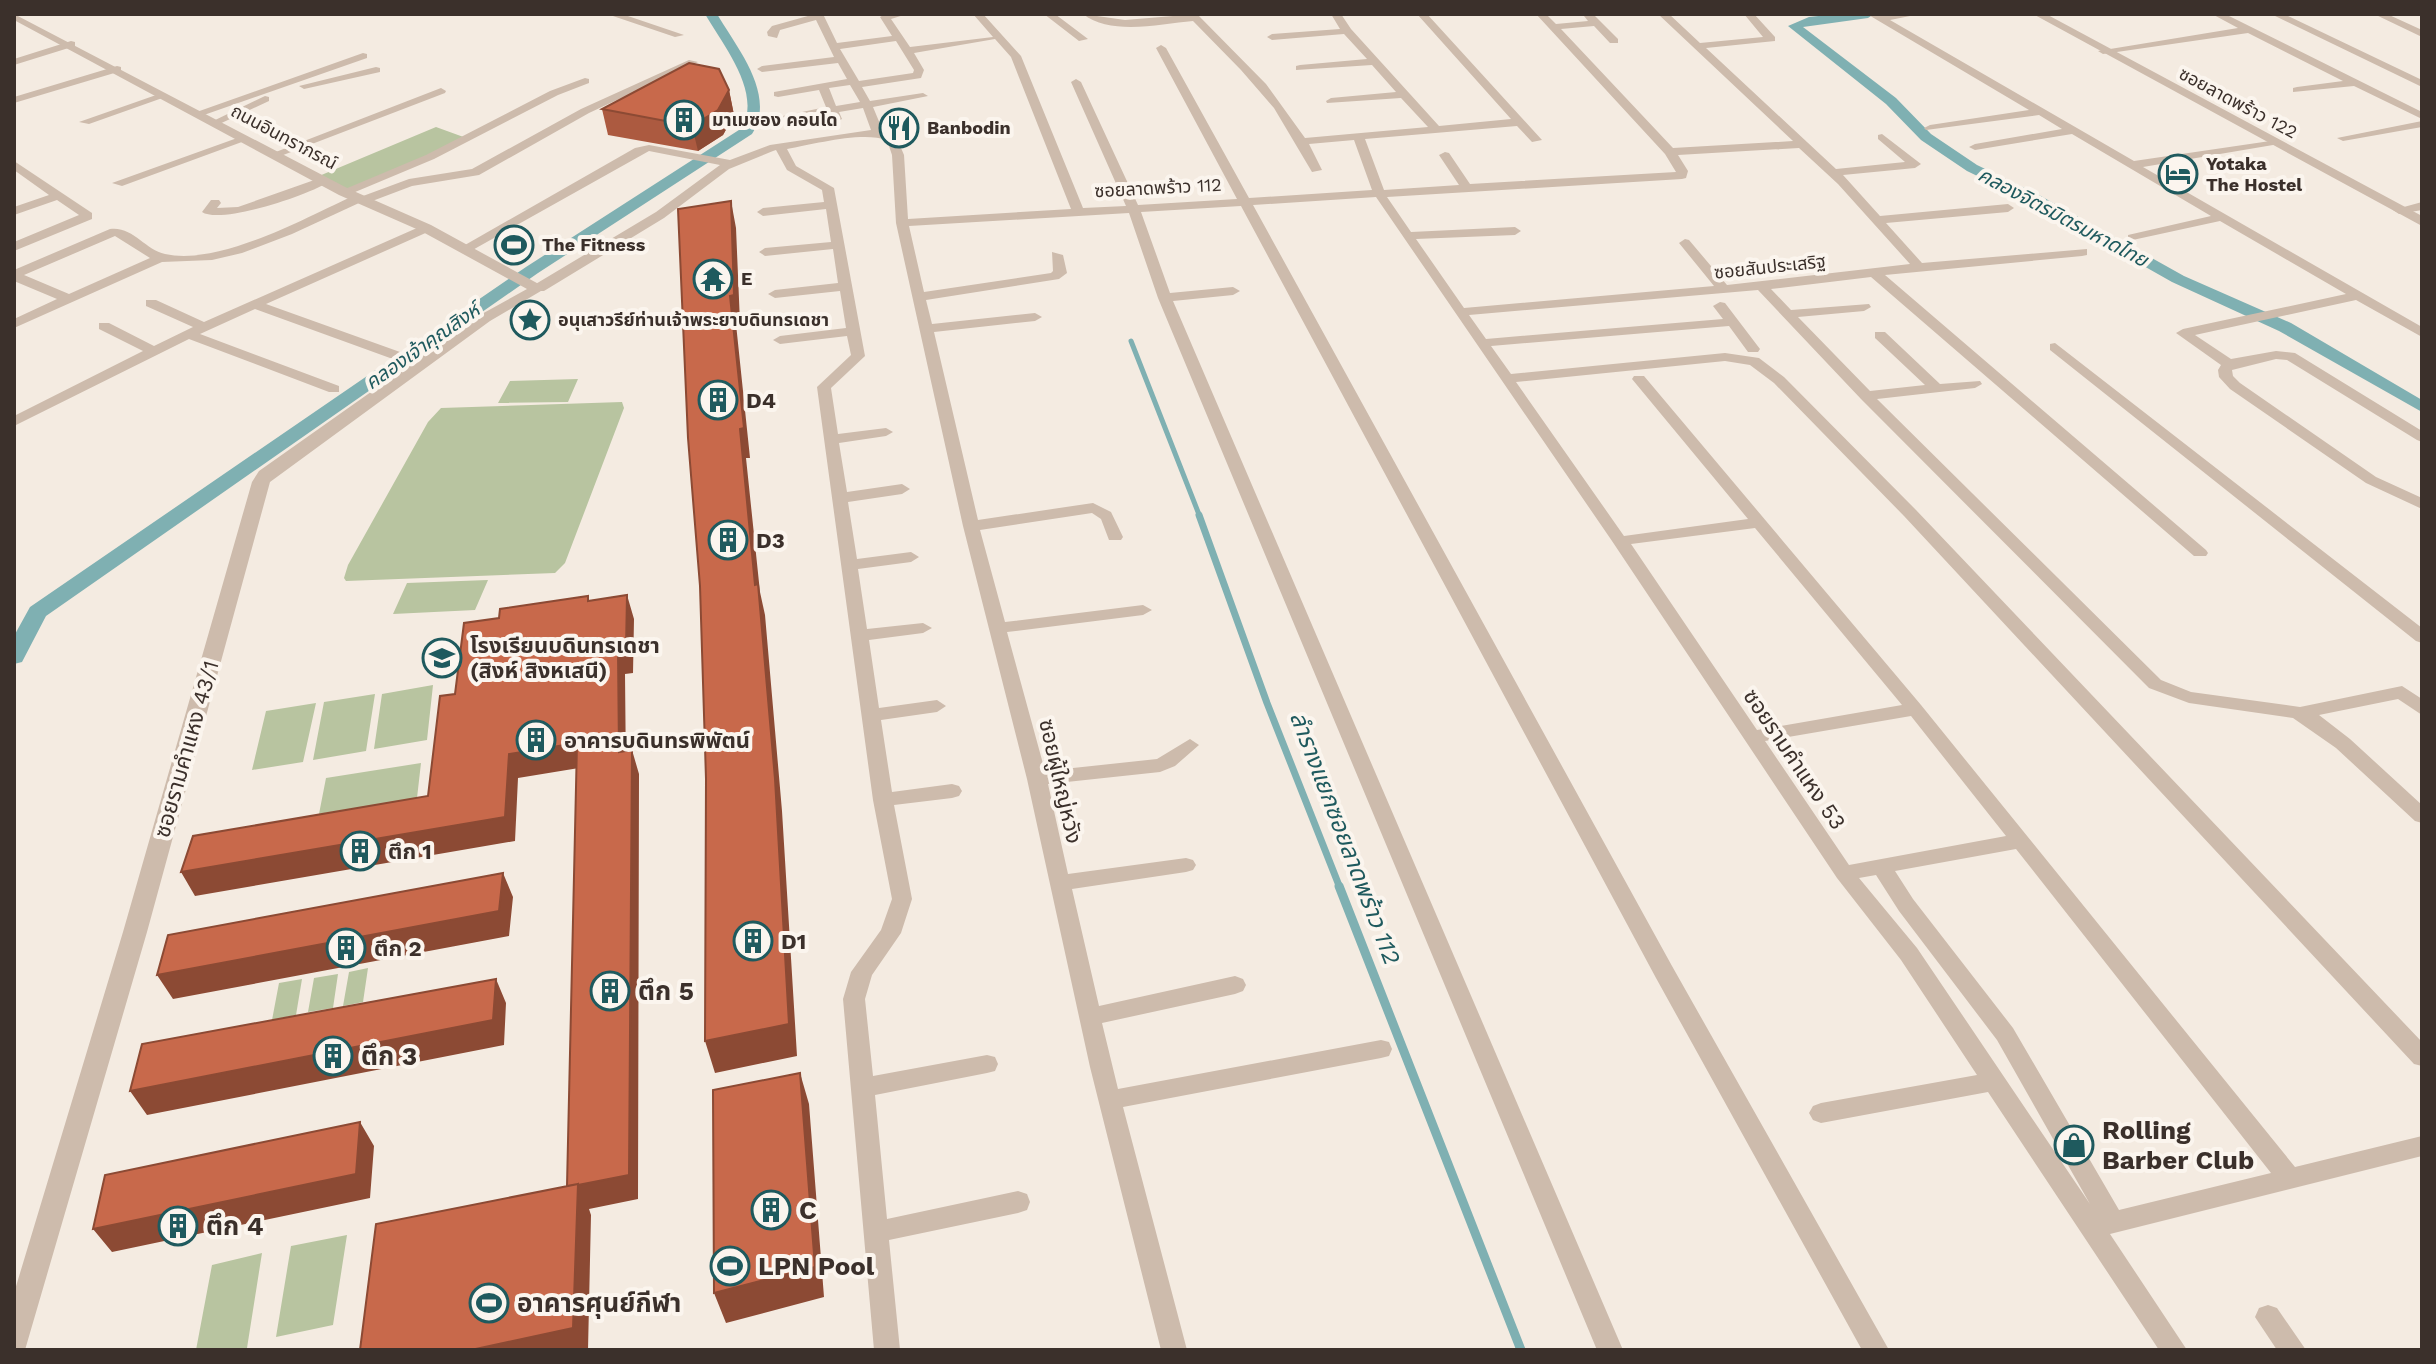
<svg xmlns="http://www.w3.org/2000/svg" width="2436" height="1364" font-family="'Work Sans','Noto Sans Thai',sans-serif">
  <rect width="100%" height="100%" fill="#f4ebe1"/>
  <path fill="#b8c4a0" d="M436,127L469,139L344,192L319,176Z
    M578,379L568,402L498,403L510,381Z
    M622,402L624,408L565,563L555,573L346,581L344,578L348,565L428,422L441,408Z
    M488,580L475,610L393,614L407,583Z
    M433,685L427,740L374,749L382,694Z
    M375,694L366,751L313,760L324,702Z
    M316,703L303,762L252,770L266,711Z
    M421,763L417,798L319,814L326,778Z
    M368,968L363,1002L343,1006L349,972Z
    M338,974L333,1008L308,1012L314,978Z
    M302,979L296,1015L272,1020L279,983Z
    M347,1235L333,1325L276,1337L291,1246Z
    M262,1253L247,1348L196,1350L212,1265Z"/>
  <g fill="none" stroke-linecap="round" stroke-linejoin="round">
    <path stroke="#7fb0b2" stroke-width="5" d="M1131,341L1200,517"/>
    <path stroke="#7fb0b2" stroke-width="7" d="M1199,515L1267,703L1340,888"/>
    <path stroke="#7fb0b2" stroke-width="9" d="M1339,886L1521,1350"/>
    <path fill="#7fb0b2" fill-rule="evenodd" d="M705,14H717C737,48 777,95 752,134L538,273L46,616L22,662L14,664V636L30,607L526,267L742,128C762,92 723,45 705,14Z
      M1837,14H1874L1868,18L1803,27L1896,98L1931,134L1977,165L2039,195L2184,276L2291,323L2422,400V412L2279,331L2172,282L2029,201L1967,171L1921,140L1886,104L1788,26L1809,17Z"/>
    <path fill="#cdbbac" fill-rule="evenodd" d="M607,14H622L684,35L675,37Z
      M815,14H823L837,43L892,36L880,17L885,14H907L891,19L910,47L993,37L973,14H983L1021,56L1083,208L1126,206L1071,82L1076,79L1081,82L1138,205L1237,199L1156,48L1161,45L1166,48L1249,198L1372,190L1354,140L1309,144L1322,170L1312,172L1274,108L1241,70L1193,21C1160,24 1111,36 1083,14L1125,20L1197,14L1266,84L1305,138L1428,127L1401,98L1327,103L1326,101L1331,98L1396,92L1372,65L1296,70V66L1300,65L1367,59L1344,34L1272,40L1267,37L1272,34L1340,29L1331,14H1341L1351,29L1439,126L1511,119L1417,14H1427L1542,140L1532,142L1517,126L1365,139L1384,190L1459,185L1439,155L1445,152L1449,153L1470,184L1676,172L1665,154L1536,14H1546L1556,24L1588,21L1584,16L1593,14L1618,39V43H1610L1594,26L1561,29L1673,148L1793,141L1658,14H1669L1700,43L1763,37L1744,14H1754L1775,37V41L1706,48L1836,169L1905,162L1878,139V135L1882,134L1921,164L1915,168L1843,175L1880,216L2008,204L2014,208L2008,212L1886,223L1922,263L2087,249V255L2082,256L1885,275L2206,550L2208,553L2206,556H2194L1871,277L1771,289L1791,310L1869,304L1871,307L1864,311L1798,317L1870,391L1925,385L1875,338V332H1885L1940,384L1980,381L1982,384L1975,388L1877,399L2161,680L2191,692L2300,707L2402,686L2422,699V715L2398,699L2319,715L2350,739L2422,805V823L2415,821L2336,748L2293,718L2189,703L2149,688L1861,399L1758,290L1469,315L1486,339L1723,319L1713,306L1720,302L1725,303L1760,349L1758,352H1748L1729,326L1491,346L1511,374L1725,353L1759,358L1784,377L1916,510L2422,1042V1066L2414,1064L1904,516L1774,383L1750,365L1725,361L1516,382L1624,536L1748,519L1632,379L1634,376H1644L1921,705L2295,1167L2422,1136V1156L2110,1234L2187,1350H2159L1988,1092L1821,1123L1813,1120L1809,1113L1813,1106L1821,1103L1977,1075L1901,960L1837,878L1612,541L1376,197L1253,205L1672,966L1889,1350H1862L1656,978L1241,206L1141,212L1170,293L1233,287L1240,291L1233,295L1173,301L1623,1350H1597L1158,298L1129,213L909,226L924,292L1051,273L1053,271L1052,252L1063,255L1067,273L1059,279L926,300L932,324L1035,313L1042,317L1035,321L934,332L978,520L1093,503L1111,512L1123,537L1121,540H1109L1101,519L1092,513L980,530L1005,622L1143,605L1152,610L1143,615L1007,632L1045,771L1157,759L1190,739L1199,745L1175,766L1160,772L1048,784L1068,874L1186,858L1193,860L1196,865L1193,870L1186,872L1072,889L1099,1006L1235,976L1243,979L1246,985L1243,991L1235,994L1102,1023L1118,1089L1381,1040L1389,1042L1392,1049L1389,1056L1381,1058L1123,1107L1187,1350H1161L1090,1067L1027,779L963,526L896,223L892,155L887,140C862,131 814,144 787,149L796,166L834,188L865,356L831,388L838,434L886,428L893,432L886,436L839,443L847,492L902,484L910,489L902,494L848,502L857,559L911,552L919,557L911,562L858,569L867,629L923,623L932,628L923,633L869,640L879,708L937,700L946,706L937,712L881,720L892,792L952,784L959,786L962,791L959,796L952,798L894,805L912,899L901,933L872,975L865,999L873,1076L987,1055L995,1057L998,1064L995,1071L987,1073L875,1095L887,1219L1018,1191L1027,1194L1030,1202L1027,1210L1018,1213L889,1240L900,1350H874L843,999L851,972L881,930L892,899L873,800L817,387L851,355L847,336L780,344L773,340L780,336L846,328L840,291L775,298L768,294L775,290L838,283L833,249L765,256L759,252L765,248L831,242L826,209L763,216L757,212L763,208L824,202L822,190L787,170L776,150L773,151L729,169L664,218L544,291H534V285L656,212L720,165L649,151L469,252L458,249L635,148L649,145L730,160L770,145L871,130L863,108L839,112L842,119L836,122L832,121L828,114L784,120L778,117L826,107L819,90L778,97L774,96V92L847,79L838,63L762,72L757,69L762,66L834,57L816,20L780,30L777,38L768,36L767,32L772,26ZM995,39L1011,57L1071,209L908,219L904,155L896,136L883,131L873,107L928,96L923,93L870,101L862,87L921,78L924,70L914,53ZM896,41L914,70L913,73L859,81L840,49ZM850,85L860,102L836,106L829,88ZM1799,148L1838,184L1910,264L1727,285L1689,240L1685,239L1679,243L1714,286L1464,308L1416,239L1515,235L1521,231L1515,227L1411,232L1387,197L1682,179L1686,178L1688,171L1678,155ZM1755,528L1902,705L1757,730L1631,544ZM1911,716L2006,836L1849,865L1765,741ZM2016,849L2271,1173L2119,1210L2013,1028L1913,899L1895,871ZM1876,875L1899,911L1997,1040L2090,1204L1917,948L1859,878Z
      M1044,14H1055L1088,39L1079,41Z
      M1867,14H1920L1890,20L2134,161L2277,140V144L2273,145L2143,167L2422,327V337L2356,300L2195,335L2231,359L2276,351L2295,353L2422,431V442L2417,440L2287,360L2276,359L2232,370L2233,376L2240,383L2376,477L2422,498V509L2366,483L2230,389L2219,377L2218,370L2221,365L2176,333L2183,329L2346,294L2220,221L2128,241V235L2211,216L2072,134L1975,150L1969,147L1975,144L2062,129L2039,115L1926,130L1924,128L1930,125L2029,110Z
      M2212,14H2225L2422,112V119L2354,86L2293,92V88L2297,87L2343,81L2248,33L2103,54L2098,51L2238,28Z
      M2271,14H2284L2422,80V87Z
      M2374,14H2387L2422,30V37Z
      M71,41L75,42V46L14,65V59Z
      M363,53L367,54V58L201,116L191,114Z
      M689,60L698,62L589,113L479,175L412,186L367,203H359L292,234L242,253L212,260L162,262L14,328V319L57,299L14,281V270L110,229C133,226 145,250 165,254C220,266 305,218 355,195L363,196L409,179L472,169L581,109ZM115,236L150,258L69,294L24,275Z
      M117,66L121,67V71L14,103V97Z
      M376,67L380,68V72L304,89L299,86Z
      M585,78L589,79V83L558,95L434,159L348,195L338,192L426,155L550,91Z
      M441,88L446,91L445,93L278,157L268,155Z
      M159,94L168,96L89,124L79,122Z
      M265,96L269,97V101L215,126L209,123Z
      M2422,121V127L2343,141L2337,138Z
      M240,137L250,139L122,186L112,183Z
      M14,161L92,213V219L14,251V242L79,215L57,200L14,215V207L49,195L14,170Z
      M320,178L330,181C312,194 221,225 202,212L211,200H219L221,203L217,208L238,207Z
      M2422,202V210L2399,214L2393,210Z
      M426,224L432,228L430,231L266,304L400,352V358H390L255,309L200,334L339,386V392H329L189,339L14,426V416L143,351L99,329V323H109L154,346L193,327L146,306V300H156L204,322Z
      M2055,343L2422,628V643L2416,641L2050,350V344Z
      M2268,1305L2277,1308L2306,1350H2277L2255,1317L2259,1308Z"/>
    <path fill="#cdbbac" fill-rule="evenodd" d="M14,14L349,189L431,225L546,288L490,321L270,482L147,932L25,1350H14V1293L123,932L252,482L259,471L480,315L527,289L421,231L339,195L14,20Z
      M2033,14H2046L2422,216V226Z"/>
  </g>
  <path fill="#ac5a40" d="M729,90L734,115L723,135L698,151L608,135L602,109Z"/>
  <path fill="#8c4a34" d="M729,90L734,115L723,135L698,151L692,126Z
    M731,201L736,228L740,323L736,324L750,458H746L760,592L765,615L782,811L797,1056L715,1073L705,1041L755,585L740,429L730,296Z
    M627,595L634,619L633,673L625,674L626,776L619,752L618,650Z
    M577,743L585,767L518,778L515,841L195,896L181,872L505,817L509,754Z
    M632,750L639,774L638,1199L589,1209L591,1215L588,1350H471L567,1187Z
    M503,873L513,897L509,936L173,999L157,975Z
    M496,979L506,1003L504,1045L147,1115L130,1091Z
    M800,1073L809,1104L824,1297L726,1323L714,1293Z
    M360,1122L374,1146L370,1198L112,1252L93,1229Z"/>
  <path fill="#c8694b" stroke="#8c4a34" stroke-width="2" d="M689,63L719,69L729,90L718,110L692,126L602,109Z
    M731,201L734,295L730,296L744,428L740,429L755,585L758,584L775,779L789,1024L705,1041L706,779L700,586L688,438L678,209Z
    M627,595L626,649L618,650L619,752L632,750L629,1175L578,1185V1184L567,1186L577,743L509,754L505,817L181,872L193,836L428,796L440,696L455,694L464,623L499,618L500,609L588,596V601Z
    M503,873L499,911L157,975L168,935Z
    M496,979L493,1020L130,1091L142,1044Z
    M800,1073L815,1267L714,1293L713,1090Z
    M360,1122L356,1174L93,1229L105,1175Z
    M578,1184L573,1328L471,1350H360L376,1224Z"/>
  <defs>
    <g id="building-ring" transform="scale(2)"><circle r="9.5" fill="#fbf5ee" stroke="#1f5a5e" stroke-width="1.5"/><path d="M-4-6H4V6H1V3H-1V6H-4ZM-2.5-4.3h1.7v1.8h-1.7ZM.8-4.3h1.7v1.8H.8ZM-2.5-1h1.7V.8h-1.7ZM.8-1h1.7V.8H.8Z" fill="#1f5a5e"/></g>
    <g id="restaurant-ring" transform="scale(2)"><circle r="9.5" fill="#fbf5ee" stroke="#1f5a5e" stroke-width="1.5"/><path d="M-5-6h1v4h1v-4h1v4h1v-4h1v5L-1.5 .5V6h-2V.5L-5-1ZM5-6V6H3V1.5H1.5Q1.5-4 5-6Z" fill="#1f5a5e"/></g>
    <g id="hotel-ring" transform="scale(2)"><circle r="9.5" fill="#fbf5ee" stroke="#1f5a5e" stroke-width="1.5"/><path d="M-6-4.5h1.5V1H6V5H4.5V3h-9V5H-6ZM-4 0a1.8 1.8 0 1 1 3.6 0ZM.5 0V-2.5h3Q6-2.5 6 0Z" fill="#1f5a5e"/></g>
    <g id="stadium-ring" transform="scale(2)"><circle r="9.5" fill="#fbf5ee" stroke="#1f5a5e" stroke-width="1.5"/><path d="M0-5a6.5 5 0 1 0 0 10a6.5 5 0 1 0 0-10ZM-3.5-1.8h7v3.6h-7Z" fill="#1f5a5e"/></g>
    <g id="temple-ring" transform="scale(2)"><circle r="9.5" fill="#fbf5ee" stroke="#1f5a5e" stroke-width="1.5"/><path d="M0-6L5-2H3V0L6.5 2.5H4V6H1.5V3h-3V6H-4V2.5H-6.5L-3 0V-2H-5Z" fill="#1f5a5e"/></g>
    <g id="sight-ring" transform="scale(2)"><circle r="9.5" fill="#fbf5ee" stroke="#1f5a5e" stroke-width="1.5"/><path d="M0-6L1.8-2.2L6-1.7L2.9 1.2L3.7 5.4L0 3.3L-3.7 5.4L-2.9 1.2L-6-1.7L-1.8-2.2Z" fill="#1f5a5e"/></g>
    <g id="school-ring" transform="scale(2)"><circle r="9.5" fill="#fbf5ee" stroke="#1f5a5e" stroke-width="1.5"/><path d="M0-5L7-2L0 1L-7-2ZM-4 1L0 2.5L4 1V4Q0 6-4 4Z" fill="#1f5a5e"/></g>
    <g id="shop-ring" transform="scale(2)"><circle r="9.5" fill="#fbf5ee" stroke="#1f5a5e" stroke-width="1.5"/><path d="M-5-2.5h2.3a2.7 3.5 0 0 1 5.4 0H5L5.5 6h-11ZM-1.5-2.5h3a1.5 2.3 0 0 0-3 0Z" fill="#1f5a5e"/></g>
  </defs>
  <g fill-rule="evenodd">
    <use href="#building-ring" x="684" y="120"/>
    <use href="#restaurant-ring" x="899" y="128"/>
    <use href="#hotel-ring" x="2178" y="174"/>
    <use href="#stadium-ring" x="514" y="245"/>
    <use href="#temple-ring" x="713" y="279"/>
    <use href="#sight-ring" x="530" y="320"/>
    <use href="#building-ring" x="718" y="400"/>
    <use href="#building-ring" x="728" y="540"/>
    <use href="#school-ring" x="442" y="658"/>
    <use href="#building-ring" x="536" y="740"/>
    <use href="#building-ring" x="360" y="851"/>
    <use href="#building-ring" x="753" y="941"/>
    <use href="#building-ring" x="346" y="948"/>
    <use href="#building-ring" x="610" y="991"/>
    <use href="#building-ring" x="333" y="1056"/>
    <use href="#shop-ring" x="2074" y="1145"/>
    <use href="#building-ring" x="771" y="1210"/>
    <use href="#building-ring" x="178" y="1226"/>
    <use href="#stadium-ring" x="730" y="1266"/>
    <use href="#stadium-ring" x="489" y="1303"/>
  </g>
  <g text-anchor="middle" stroke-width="8" stroke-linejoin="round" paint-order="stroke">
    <g font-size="18" fill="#3b302b" stroke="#fbf5ee">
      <text transform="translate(2238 103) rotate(28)" y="6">ซอยลาดพร้าว 122</text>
      <text transform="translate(284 137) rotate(28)" y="6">ถนนอินทราภรณ์</text>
      <text transform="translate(1158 188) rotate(-3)" y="6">ซอยลาดพร้าว 112</text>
      <text transform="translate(1770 267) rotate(-6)" y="6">ซอยสันประเสริฐ</text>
    </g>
    <g font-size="18" font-weight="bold" fill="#3b302b" stroke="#fbf5ee" text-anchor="start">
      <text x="712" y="126">มาเมซอง คอนโด</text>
      <text x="927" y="134">Banbodin</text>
      <text x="2206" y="170">Yotaka<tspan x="2206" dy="21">The Hostel</tspan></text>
      <text x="542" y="251">The Fitness</text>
      <text x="741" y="285">E</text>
      <text x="558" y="326">อนุเสาวรีย์ท่านเจ้าพระยาบดินทรเดชา</text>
    </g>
    <g font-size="20" font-style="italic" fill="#1f5a5e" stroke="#fbf5ee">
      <text transform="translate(2063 217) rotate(28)" y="7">คลองจิตรมิตรมหาดไทย</text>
      <text transform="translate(422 346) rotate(-35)" y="7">คลองเจ้าคุณสิงห์</text>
    </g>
    <g font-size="22" font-weight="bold" fill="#3b302b" stroke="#fbf5ee" text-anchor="start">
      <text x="746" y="408">D4</text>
      <text x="756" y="548">D3</text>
      <text x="470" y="653">โรงเรียนบดินทรเดชา<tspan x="470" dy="25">(สิงห์ สิงหเสนี)</tspan></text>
      <text x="564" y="748">อาคารบดินทรพิพัตน์</text>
      <text x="388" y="859">ตึก 1</text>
      <text x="781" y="949">D1</text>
      <text x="374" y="956">ตึก 2</text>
    </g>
    <g font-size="22" fill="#3b302b" stroke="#fbf5ee">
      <text transform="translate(186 749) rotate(-74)" y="8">ซอยรามคำแหง 43/1</text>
      <text transform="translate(1795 759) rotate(56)" y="8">ซอยรามคำแหง 53</text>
      <text transform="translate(1061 781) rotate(77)" y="8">ซอยผู้ใหญ่หวัง</text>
    </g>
    <g font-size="24" font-style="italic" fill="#1f5a5e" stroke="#fbf5ee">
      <text transform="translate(1345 838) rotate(69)" y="8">ลำรางแยกซอยลาดพร้าว 112</text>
    </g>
    <g font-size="26" font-weight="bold" fill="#3b302b" stroke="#fbf5ee" text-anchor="start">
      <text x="638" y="1000">ตึก 5</text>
      <text x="361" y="1065">ตึก 3</text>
      <text x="2102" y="1139">Rolling<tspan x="2102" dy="30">Barber Club</tspan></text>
      <text x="799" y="1219">C</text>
      <text x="206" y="1235">ตึก 4</text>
      <text x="758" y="1275">LPN Pool</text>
      <text x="517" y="1312">อาคารศุนย์กีฬา</text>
    </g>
  </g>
  <rect width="2436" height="1364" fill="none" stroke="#3b302b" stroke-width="32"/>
</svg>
